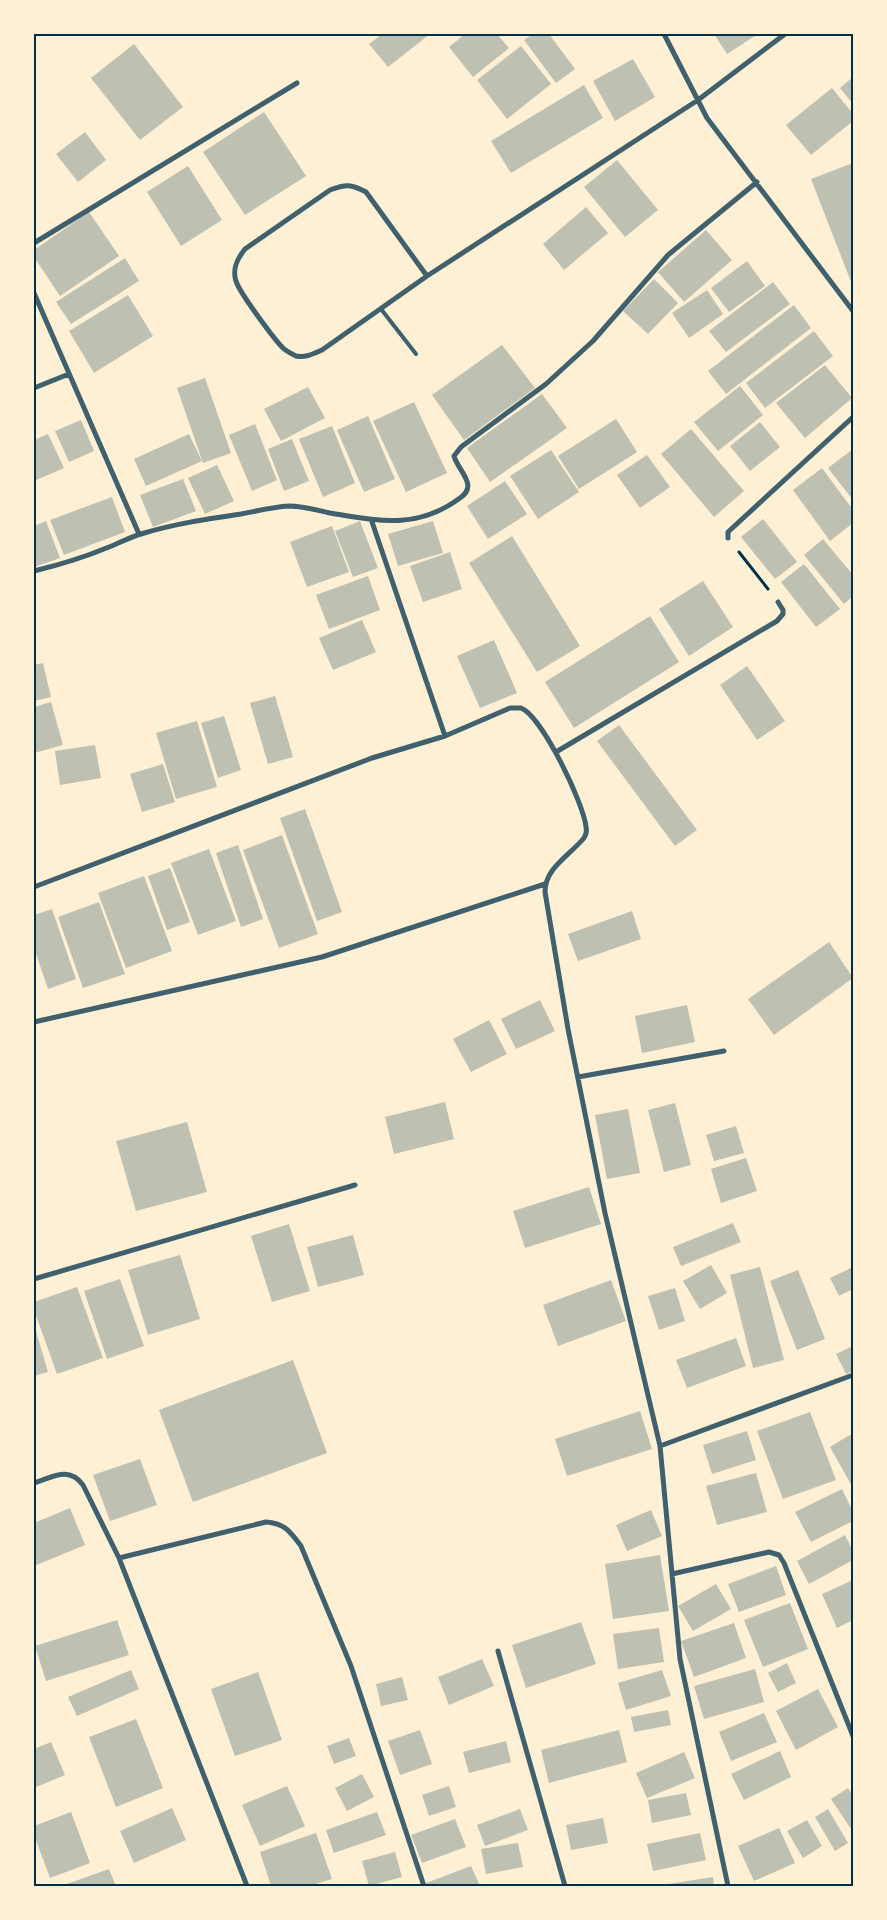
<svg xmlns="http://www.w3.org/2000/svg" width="887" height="1920" font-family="Lora,serif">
  <rect width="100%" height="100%" fill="#fdf0d5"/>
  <path fill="#bec0b2" d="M382,34H430L388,67L369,44Z
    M465,34H497L509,48L473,77L449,47Z
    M533,34H549L575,69L556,83L524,40Z
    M714,34H758L727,54Z
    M134,44L183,107L140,140L91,78Z
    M521,46L551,84L507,119L477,80Z
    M633,59L655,97L615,121L593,81Z
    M853,77V104L840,88Z
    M584,85L603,118L511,173L491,141Z
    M832,88L853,114V121L811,155L786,125Z
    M264,112L306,176L245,215L203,152Z
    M85,132L106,160L78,182L56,154Z
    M617,160L658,210L625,237L584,187Z
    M853,163V287L811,179Z
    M188,166L222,220L181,246L147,192Z
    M586,207L608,233L564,270L543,244Z
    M89,212L119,256L60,296L34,257V250Z
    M706,230L732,260L684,302L658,272Z
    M125,258L139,281L71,324L56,302Z
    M747,261L765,286L729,312L711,288Z
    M654,279L678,303L648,334L623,311Z
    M773,282L790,304L726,352L709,331Z
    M707,290L723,314L689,338L672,313Z
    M128,295L153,336L94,373L69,331Z
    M794,305L811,328L726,394L708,371Z
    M814,331L833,356L765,408L746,383Z
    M502,345L535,388L464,440L432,395Z
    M825,365L852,398L805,438L776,403Z
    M205,378L231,453L203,463L177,388Z
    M740,386L763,415L718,451L694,422Z
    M308,387L325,418L281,441L264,409Z
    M542,394L567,428L490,482L467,448Z
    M414,402L447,473L406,492L373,421Z
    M368,416L395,479L364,492L337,430Z
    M616,419L637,452L579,489L558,456Z
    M81,420L94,451L69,462L55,431Z
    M760,422L780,447L750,471L730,446Z
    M255,424L277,480L252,491L229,435Z
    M332,426L355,483L323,497L299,439Z
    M691,429L744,491L714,517L661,454Z
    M48,434L64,468L34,481V440Z
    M189,434L202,461L146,486L134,459Z
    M292,439L309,481L284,491L268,449Z
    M853,449V500L828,468Z
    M551,450L579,492L538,519L510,476Z
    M647,455L670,487L640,508L617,475Z
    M217,465L234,501L205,514L188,478Z
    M822,468L853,510V523L830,541L793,490Z
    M183,479L196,511L153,527L140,495Z
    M505,481L527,514L488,539L467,506Z
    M112,497L125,532L64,555L50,520Z
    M763,519L797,562L775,579L741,537Z
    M46,521L60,558L34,567V526Z
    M360,521L378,568L353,577L335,531Z
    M433,521L443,553L398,566L388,534Z
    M332,526L349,572L307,587L290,542Z
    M512,536L580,646L537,672L469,563Z
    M823,539L853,575V596L844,604L804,555Z
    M450,552L462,589L423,602L410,566Z
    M804,564L840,609L816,627L781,582Z
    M368,576L380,610L329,629L316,595Z
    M703,581L733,627L689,656L659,609Z
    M650,616L679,662L574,728L545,682Z
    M362,620L376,652L333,670L319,638Z
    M494,640L517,693L480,708L457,656Z
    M43,663L51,697L34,701V665Z
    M747,666L785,721L757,740L720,685Z
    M275,696L293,757L268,764L250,703Z
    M51,702L63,745L34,753V707Z
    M224,716L241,770L218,778L201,723Z
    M197,721L217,787L176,799L156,733Z
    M619,725L697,830L675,846L597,741Z
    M95,745L101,778L60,785L55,751Z
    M163,764L175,802L142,812L130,774Z
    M305,809L342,912L317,921L280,818Z
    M282,835L318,934L279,948L243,850Z
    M238,845L263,919L241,927L216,853Z
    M209,849L236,921L198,935L171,863Z
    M170,868L190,922L167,930L148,876Z
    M144,876L172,951L126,968L98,893Z
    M99,902L125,974L83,988L58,917Z
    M52,909L76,979L48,989L34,948V915Z
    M632,911L641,939L578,961L568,934Z
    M829,942L853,978L774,1035L748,999Z
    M540,1000L555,1031L516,1049L501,1019Z
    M687,1005L695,1042L642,1053L635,1016Z
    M489,1020L507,1054L471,1072L453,1039Z
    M445,1102L454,1139L394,1154L385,1117Z
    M675,1103L691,1165L664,1172L648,1110Z
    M628,1109L640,1173L607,1179L595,1115Z
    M187,1122L207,1192L136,1211L116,1141Z
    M736,1126L744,1153L714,1161L706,1135Z
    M746,1158L757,1191L721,1203L711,1169Z
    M589,1187L601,1224L525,1248L513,1211Z
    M733,1223L741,1242L681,1266L673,1247Z
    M289,1224L310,1291L272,1302L251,1236Z
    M353,1235L364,1275L318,1287L307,1247Z
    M180,1255L200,1319L148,1335L128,1270Z
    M711,1265L727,1293L700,1309L683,1281Z
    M760,1267L784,1360L753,1368L730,1275Z
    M853,1267V1289L839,1296L830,1278Z
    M798,1270L825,1339L797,1350L770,1281Z
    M120,1279L144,1346L107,1359L84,1291Z
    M611,1280L626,1321L558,1346L543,1305Z
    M77,1287L103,1358L57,1374L34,1310V1302Z
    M675,1288L685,1321L659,1330L648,1296Z
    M34,1324L48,1372L34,1376Z
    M736,1338L746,1366L687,1388L676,1360Z
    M853,1346V1371L846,1374L836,1354Z
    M293,1360L327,1453L193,1502L159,1410Z
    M640,1411L652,1449L567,1476L555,1439Z
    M810,1412L836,1480L783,1499L757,1431Z
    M747,1431L756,1460L712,1474L703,1445Z
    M853,1433V1488L830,1447Z
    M140,1459L157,1505L110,1521L93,1475Z
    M756,1473L767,1512L717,1525L706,1486Z
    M842,1489L853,1512V1521L811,1542L795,1512Z
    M70,1508L85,1545L34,1566V1523Z
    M651,1510L662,1536L627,1551L616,1525Z
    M845,1535L853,1551V1560L809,1584L797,1561Z
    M660,1555L669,1611L613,1619L605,1564Z
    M776,1566L786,1595L739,1612L728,1584Z
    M853,1580V1620L837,1628L822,1594Z
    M716,1584L731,1609L693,1631L678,1606Z
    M790,1603L808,1649L763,1667L744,1620Z
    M117,1620L129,1655L46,1681L35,1646Z
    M581,1622L596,1664L526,1688L512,1645Z
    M734,1623L746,1658L694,1677L681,1641Z
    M659,1628L664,1662L618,1669L613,1634Z
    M482,1659L494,1686L449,1705L438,1677Z
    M787,1663L796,1683L778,1692L768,1673Z
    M755,1669L764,1702L704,1719L694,1686Z
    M131,1670L139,1689L77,1716L68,1697Z
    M662,1670L671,1696L626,1710L618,1683Z
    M258,1672L282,1740L235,1756L211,1689Z
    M402,1677L408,1700L381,1706L376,1684Z
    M818,1689L838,1727L796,1750L776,1711Z
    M668,1710L671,1725L634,1732L631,1717Z
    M764,1713L777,1742L731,1761L719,1732Z
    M136,1719L163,1788L116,1807L89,1737Z
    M420,1730L432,1764L400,1775L388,1741Z
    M619,1730L627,1762L549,1783L541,1750Z
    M349,1738L356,1756L334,1764L327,1746Z
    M506,1741L511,1762L469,1773L463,1752Z
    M51,1742L65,1775L34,1788V1749Z
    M780,1751L791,1777L744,1800L731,1774Z
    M684,1752L695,1778L647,1798L636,1773Z
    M362,1774L374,1797L347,1811L335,1788Z
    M287,1786L305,1826L260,1846L242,1805Z
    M449,1786L456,1807L429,1816L422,1795Z
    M848,1788L853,1796V1827L851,1829L831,1799Z
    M686,1793L691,1815L652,1823L648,1800Z
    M172,1808L186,1840L134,1863L120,1831Z
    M520,1809L528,1830L485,1846L477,1825Z
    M828,1809L848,1843L835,1851L815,1817Z
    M71,1812L90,1863L50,1878L34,1835V1826Z
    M377,1812L386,1835L334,1853L326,1830Z
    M603,1818L608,1843L571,1850L566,1825Z
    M455,1819L466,1847L422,1863L411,1835Z
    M807,1820L822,1846L803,1858L787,1831Z
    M779,1828L795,1863L754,1881L738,1846Z
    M316,1833L332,1879L309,1886H271L260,1852Z
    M700,1833L706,1860L653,1871L647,1844Z
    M518,1843L523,1867L486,1874L481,1849Z
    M395,1852L402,1877L369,1886L362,1861Z
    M471,1866L480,1886H427L426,1883Z
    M109,1869L116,1886H65L64,1885Z
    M713,1877L714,1886H662V1885Z"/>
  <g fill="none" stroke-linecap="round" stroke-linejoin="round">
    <path stroke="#003049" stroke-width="3" d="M739,552L768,589"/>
    <path stroke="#3f606c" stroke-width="4" d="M381,309L416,354"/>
    <path stroke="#3f606c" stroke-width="5" d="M664,34L707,118L853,311
      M34,243L297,83
      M427,276L366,192C351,184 346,184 330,190L245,249C237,259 232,269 236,281C239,292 274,339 283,348C285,350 292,354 296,356C305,358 313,354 322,350L427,276L698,100L785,34
      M34,293L139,534
      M34,388L69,374
      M371,519L445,736
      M728,538V532L853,417
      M34,571C59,565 85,557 109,547C120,543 130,537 141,534C173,524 207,519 241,514C256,511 273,507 289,506C303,506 316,510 330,513C379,521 417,530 460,498C479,485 458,471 454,456L461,447L546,384L593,341L668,255L757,182
      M556,752L777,621L783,614V610L778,602
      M34,887L372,758L445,736L510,708H521C542,716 584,804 586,827C587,832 586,834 584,838C569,856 545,868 545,892L568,1029L605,1213L660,1446L680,1659L728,1886
      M34,1022L322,957L545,884
      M578,1077L724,1051
      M34,1279L355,1185
      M660,1446L853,1375
      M34,1483C53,1477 69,1466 83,1485L119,1558L247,1886
      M119,1558L266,1522C284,1523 290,1531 301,1546L351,1666L424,1886
      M672,1574L769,1552L779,1555L784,1563L853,1736
      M498,1651L565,1886"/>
  </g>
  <rect width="887" height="1920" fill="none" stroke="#fdf0d5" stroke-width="70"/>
  <rect x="35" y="35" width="817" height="1850" fill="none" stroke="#003049" stroke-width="2"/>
</svg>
